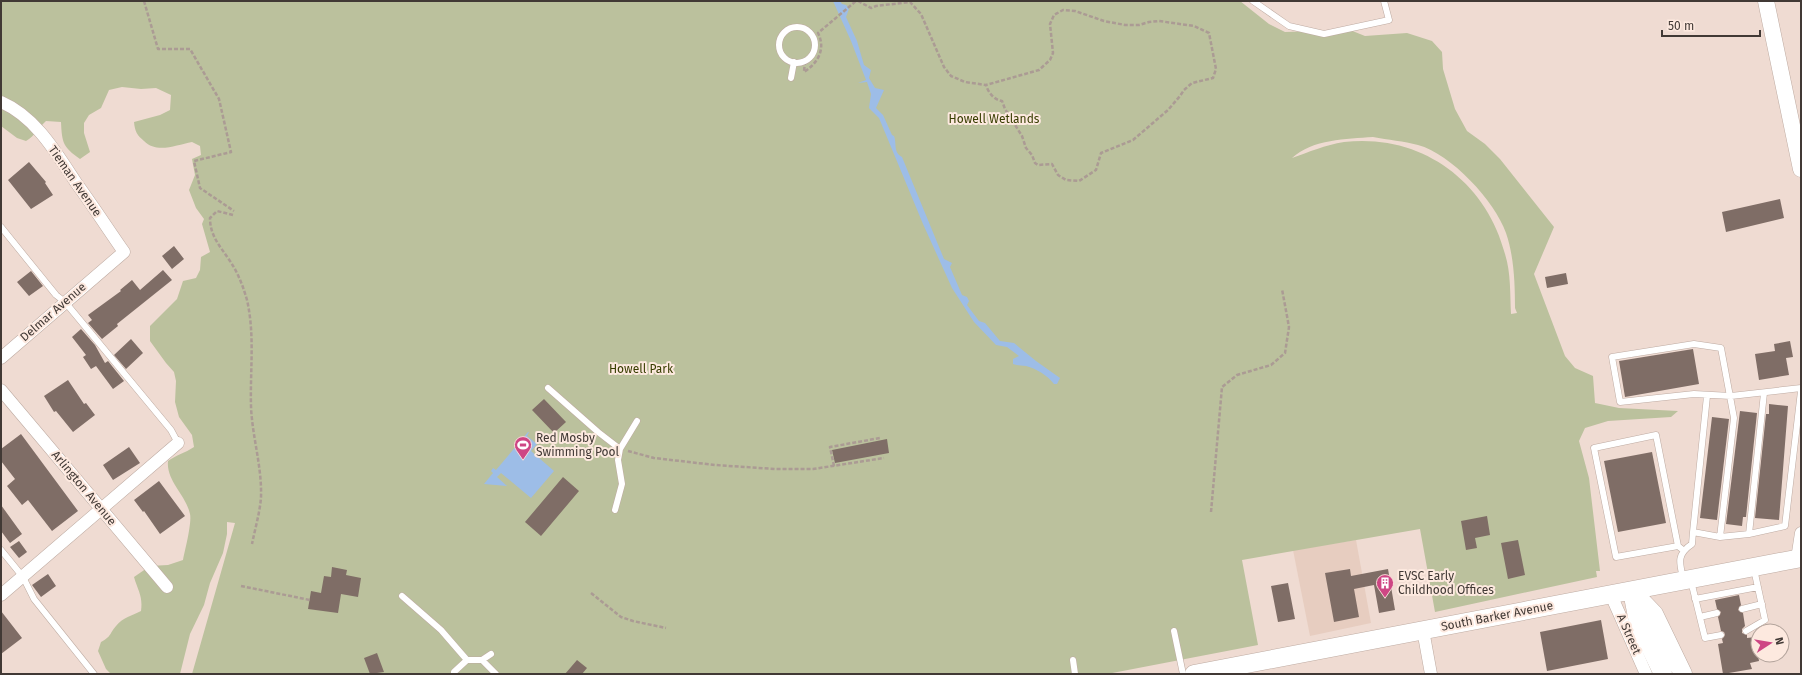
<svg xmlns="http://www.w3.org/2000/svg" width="1802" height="675" font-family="'Fira Sans',sans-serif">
  <rect width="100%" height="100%" fill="#efdbd2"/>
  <path fill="#e7cdc0" d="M1356,540L1371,623L1310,636L1293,550Z"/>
  <path fill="#bbc19d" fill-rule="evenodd" d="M1,1H1240L1269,24L1285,32L1350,30L1365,36L1407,33L1432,41L1442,52L1443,69L1455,109L1467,131L1485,144L1500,159L1554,227L1534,274L1565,356L1575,368L1593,376L1595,403L1619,408L1678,411L1671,417L1608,421L1585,428L1579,441L1589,478L1600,571H1596L1597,577L1435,612L1420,529L1242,560L1258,645L1107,674H192L235,523L227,522V534L223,553L210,583L204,605L190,634L180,674H111L106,669L98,651L101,642C112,636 109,634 116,626C122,618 133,615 141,611C143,596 138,591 134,577L150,566L168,565L183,560C185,550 192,523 190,514C186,495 166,481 168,461C176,455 185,453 194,447L192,435L179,417L175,402L176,381L174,372L166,363L150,341V326L177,299L183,281L196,278L200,270L201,257L210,252L202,224L204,219L196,208L189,190L195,175L192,159L201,155L200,146L192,142C176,145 157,154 144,141C137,135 135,132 134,122L160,115L170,110L171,95L156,88L141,89L122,87L109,90L101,108L89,115L84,123V133L90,152L80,159C63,147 62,143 61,122L46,121C38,128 35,136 26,141L17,138L1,126ZM1373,137C1388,140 1404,141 1418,145C1451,154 1495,201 1506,233C1514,256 1515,284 1515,308L1517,313L1511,314C1510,294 1511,273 1505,254C1486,180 1420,133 1344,142C1325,145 1309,152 1292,158C1313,139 1346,139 1373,137Z"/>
  <path fill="#9dbde7" d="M833,1H840L842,4L846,5L849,9L846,17L857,41L864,65L871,70L869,78L875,88L884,90L876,108L883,115L892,135L894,136C897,144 893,152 902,157L944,259L952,263L950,267L962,295L967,297L969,301L967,305L979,321L985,323L1000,341L1014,343L1036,361L1060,378L1057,384H1054C1047,375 1037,369 1026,366C1021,365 1018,366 1013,364V359L1019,356L1007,347L996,345L974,322L952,288L923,224L879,118L869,108L871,94L867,82L858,83L866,80L851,41Z
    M528,432H529L527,436L537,444L531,451L554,471L531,498L501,473L497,477L507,486L484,484L493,473L491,471L493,468L496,470Z"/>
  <path fill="#7f6d66" d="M29,162L46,182L45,183L53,195L31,209L8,180Z
    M1780,199L1784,218L1726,232L1722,212Z
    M174,246L184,259L172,269L162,256Z
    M163,270L172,280L117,324L118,326L102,339L88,323L92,320L88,315L121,291L120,290L132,280L140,290Z
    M31,271L43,286L29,296L17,282Z
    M1566,273L1568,284L1547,288L1545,277Z
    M81,329L95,345L105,363L108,361L124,381L113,389L96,366L91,369L83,357L86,355L72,337Z
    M131,339L143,353L126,369L114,355Z
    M1790,341L1793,357L1786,358L1789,375L1759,380L1755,354L1775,351L1774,344Z
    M1693,349L1699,384L1625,397L1619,361Z
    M68,380L84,404L86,403L95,415L73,432L56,411L54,412L44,396Z
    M544,399L566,422L554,433L532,410Z
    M1769,404L1788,406L1779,520L1755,518L1766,414H1769Z
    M1740,411L1757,413L1746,517H1743L1742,526L1726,524Z
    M1712,417L1729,419L1717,520L1700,518Z
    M21,434L78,511L52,531L28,500L22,505L7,486L15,479L1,461V449Z
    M887,439L889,453L835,463L832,450Z
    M129,447L140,463L113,480L103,465Z
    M1652,452L1666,523L1618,532L1604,461Z
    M563,477L579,491L541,536L525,522Z
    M159,481L185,516L160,534L144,511L143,512L134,500Z
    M1,505L22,534L10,543L1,531Z
    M1487,516L1490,535L1475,538L1477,548L1466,550L1461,521Z
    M1518,540L1525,575L1508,579L1501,543Z
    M19,541L27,552L19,558L10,547Z
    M332,567L347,570L346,575L361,578L358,597L341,594L338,613L308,609L311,591L321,593L324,576L331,577Z
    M1350,569L1351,576L1388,569L1395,610L1379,613L1374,585L1354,589L1359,617L1334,622L1325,573Z
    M48,574L56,586L41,597L32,585Z
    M1288,583L1295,619L1278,622L1271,586Z
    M1739,595L1741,605L1738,610L1743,613L1745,626L1742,629V633L1747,635V638L1755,637L1759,661L1750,663L1752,669L1723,674L1718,644L1723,643L1722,639L1725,635L1724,632L1721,631L1718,617L1721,612L1717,609L1715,600Z
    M1,611L22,638L1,654Z
    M1601,620L1608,659L1547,671L1540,632Z
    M377,653L384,672L370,674L364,658Z
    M577,660L587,668L582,674H565Z"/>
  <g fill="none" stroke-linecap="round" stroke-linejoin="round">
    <g stroke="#beaba2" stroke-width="7">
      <path id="service" d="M1253,1L1289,26L1324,34L1389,20L1384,1
        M779 45a18 18 0 1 1 36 0a18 18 0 1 1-36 0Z
        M791,78L794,62
        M1,227L56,295L65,302L171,430L178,443
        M548,388L598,432L620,449
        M1707,396L1693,532L1720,537L1734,418L1721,348L1694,344L1612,357L1620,402L1694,394L1731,396L1801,388
        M615,510L622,484L618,460L620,449L637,421
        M1749,534L1785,526L1801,391
        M1720,537L1749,534L1764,393
        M1678,546L1656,435L1594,448L1616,557L1678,546L1683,550
        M1,550L23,577L34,599L94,674
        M1683,578C1679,562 1677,554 1692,544L1693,532
        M1691,581L1705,638L1721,635
        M402,596L441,630L467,660
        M1695,599L1758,587
        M1742,609L1762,604
        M1700,617L1717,613
        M1174,631L1183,674
        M1746,631L1765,620L1754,569
        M482,660L496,674
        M1073,660L1075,674
        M454,674V672L467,660H482L491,654"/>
    </g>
    <g stroke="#beaba2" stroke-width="13">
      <path id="minor" d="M1,102C36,117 57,154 77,184C93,206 108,229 124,252L1,358
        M1,390L167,587
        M1797,559L1801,533
        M1,595L178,443
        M1611,595L1646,674
        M1423,630L1431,674"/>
    </g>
    <g stroke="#beaba2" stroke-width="17">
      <path id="tertiary" d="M1766,1L1801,169"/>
    </g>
    <g stroke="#beaba2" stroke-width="19">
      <path id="secondary" d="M1632,591L1654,614L1683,674
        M1632,591L1638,622L1663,674
        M1194,674L1801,558"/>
    </g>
    <path stroke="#ab9b94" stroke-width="2.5" stroke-dasharray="4 2" stroke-linecap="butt" d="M144,1L158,49H190L219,99L231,152L194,161L200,188L234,211
      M858,1L871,8L876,6L910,2L921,14L944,67L951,76L965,82L986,85L1039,70L1050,60L1053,53L1050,24L1054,15L1063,10L1075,11L1104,21L1125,25H1139L1149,22L1159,21L1194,26L1209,33L1216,69L1213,78L1192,83L1184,90L1180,96L1168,110L1133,140L1101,153L1096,170L1079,181L1066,180L1058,175L1052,164L1038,165L1035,163L1032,155L1026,148L1022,136L1005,109L1002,101C994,100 988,92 986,85
      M805,61L804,72C818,63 826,49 818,33L856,1
      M233,215L217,211L210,218C210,236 220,246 230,261C238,273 243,286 247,300C255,335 250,370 251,406C252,436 262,466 261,497C260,512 255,529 252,544
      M628,451L654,458L715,465L775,469H813L884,458
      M834,466L830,447L880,438
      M1211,512L1222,387L1237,375L1271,365L1285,353L1289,327L1282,289
      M241,586L310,600
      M591,593L621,617L633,621L666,628"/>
    <use href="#service" stroke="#fff" stroke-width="6"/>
    <use href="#minor" stroke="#fff" stroke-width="12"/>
    <use href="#tertiary" stroke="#fff" stroke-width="16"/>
    <use href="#secondary" stroke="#fff" stroke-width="18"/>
  </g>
  <defs>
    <g id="stadium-pin" transform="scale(0.9)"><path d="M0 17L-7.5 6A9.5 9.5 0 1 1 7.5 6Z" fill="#ce4684" stroke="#fde9df"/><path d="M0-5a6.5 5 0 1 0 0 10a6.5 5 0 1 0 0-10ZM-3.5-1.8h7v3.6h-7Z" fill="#fff"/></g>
    <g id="building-pin" transform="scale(0.9)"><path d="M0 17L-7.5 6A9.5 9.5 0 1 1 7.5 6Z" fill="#ce4684" stroke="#fde9df"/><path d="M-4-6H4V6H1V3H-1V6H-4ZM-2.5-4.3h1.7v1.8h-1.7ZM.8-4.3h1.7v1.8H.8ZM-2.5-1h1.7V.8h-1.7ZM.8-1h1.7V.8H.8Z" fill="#fff"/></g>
  </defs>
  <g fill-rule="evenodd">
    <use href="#stadium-pin" x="523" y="445"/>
    <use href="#building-pin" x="1385" y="583"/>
  </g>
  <g text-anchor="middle" stroke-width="4" stroke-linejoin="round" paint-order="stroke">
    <g font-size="12" fill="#383d00" stroke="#fde9df">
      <text x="994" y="123">Howell Wetlands</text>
      <text x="641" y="373">Howell Park</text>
    </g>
    <g font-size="12" fill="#413935" stroke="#fde9df">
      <text transform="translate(75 181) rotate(55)" y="4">Tieman Avenue</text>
      <text transform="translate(53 312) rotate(-41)" y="4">Delmar Avenue</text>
      <text transform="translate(84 488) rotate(50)" y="4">Arlington Avenue</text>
      <text transform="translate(1497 616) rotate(-11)" y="4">South Barker Avenue</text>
      <text transform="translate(1629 634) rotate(66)" y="4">A Street</text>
    </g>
    <g font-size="12" fill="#413935" stroke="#fde9df" text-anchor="start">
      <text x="536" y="442">Red Mosby<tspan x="536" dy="14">Swimming Pool</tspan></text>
      <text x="1398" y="580">EVSC Early<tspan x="1398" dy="14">Childhood Offices</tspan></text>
    </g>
  </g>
  <rect width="1802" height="675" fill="none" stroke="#413935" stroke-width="4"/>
  <g transform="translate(1770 643) rotate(78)"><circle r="19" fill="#fde9df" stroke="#b2a39b"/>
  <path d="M0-3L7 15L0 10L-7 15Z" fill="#ce4684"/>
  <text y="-6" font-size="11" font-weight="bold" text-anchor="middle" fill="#413935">N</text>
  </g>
  <path d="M1662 30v6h98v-6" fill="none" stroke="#413935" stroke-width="2"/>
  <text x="1668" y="30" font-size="12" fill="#413935" stroke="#fde9df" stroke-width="3" paint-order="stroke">50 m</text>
</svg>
